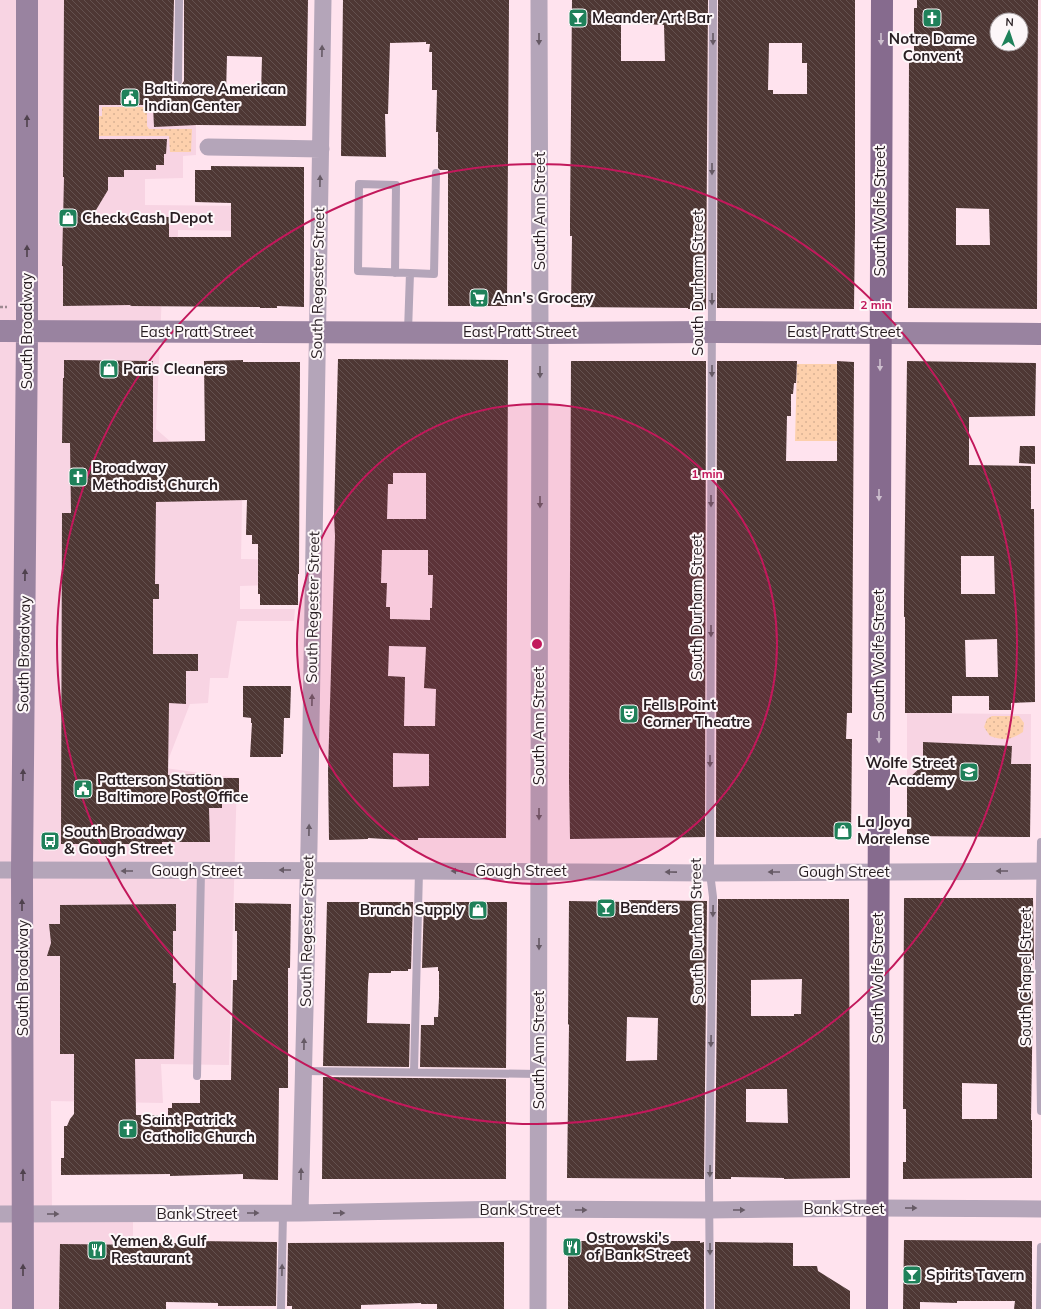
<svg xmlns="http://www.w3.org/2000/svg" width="1041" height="1309" font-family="Mulish,sans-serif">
  <defs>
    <pattern id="green-dots" width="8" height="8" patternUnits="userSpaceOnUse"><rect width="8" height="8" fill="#fdd0ac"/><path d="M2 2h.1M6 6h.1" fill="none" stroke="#d9b294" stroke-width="1.8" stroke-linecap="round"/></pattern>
    <pattern id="building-back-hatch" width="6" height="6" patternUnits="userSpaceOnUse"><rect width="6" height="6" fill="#4e3734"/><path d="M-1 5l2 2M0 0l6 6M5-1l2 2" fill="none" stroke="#64514f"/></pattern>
  </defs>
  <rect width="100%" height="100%" fill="#ffe3ee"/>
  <path fill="#f8d4e3" d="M0,0H155L172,13V88L196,89V155L183,156V178L145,179V205L249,206V231L178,230V248L164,249L156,429L179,449L243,454L241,559L295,560V584L240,586V609H295L294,621H237L228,678H210L208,703L190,704L165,768L237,778L229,1065L161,1064L163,1103L51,1101L52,1209H133V1297L152,1305H166V1309H0Z
    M907,713L1031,714L1030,837L907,836Z"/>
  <path fill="url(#green-dots)" d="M102,107H147V126L149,129H192L191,152H170L169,136H98L65,116H102Z
    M797,364H837V441H795Z
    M992,716H1019L1024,723L1023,732C1010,740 1004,741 990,736L984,727L987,719Z"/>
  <path fill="url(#building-back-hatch)" fill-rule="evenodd" d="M64,0H174L172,81L175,85L178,86L182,84L184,81V0H308L306,126L197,125L154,127L153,105H99V139H167L166,154H164V165H156V170H124V177H108V190L93,215L169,217V237H231V203L195,202V170H211V166L304,167V307L277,306V308H260V307L130,306L131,305L63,306V266H62L64,177H63ZM227,56L262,57L261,93H226Z
    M343,0H509L507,306H448V170H440L438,168V132H436L437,90H432V52H429L430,44H426V42L390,43L388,114H385L386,157L341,156Z
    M572,0H708L706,309H688V308L571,307L572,236H570V222ZM621,23L664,25L665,61H621Z
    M718,0H855V226L854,309L717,308ZM769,43H802V63H807V94H773V90H768Z
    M917,0H1038L1037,309L908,308L909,57H914V8H917ZM997,20H1021V44H997ZM956,208L989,209L990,245H956Z
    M338,359L508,360L506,838H418V840H402L368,838V839L329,840L328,771L335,536L334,516ZM393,473H426V519H387L388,484H393ZM382,550H428V575H433L432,608H430V620L390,619V607H386L387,583H381ZM389,646L426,647L424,688L436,689L435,726H404L405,677L388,676ZM393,753L429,754V786L393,787Z
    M64,360L153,361V442L205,441L204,361L243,360V362H300L299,574H298V605H260V594H258V544H252V535H246L247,500L156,502L155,584H159V599H153V654H198V671H186V704L169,703L168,775L211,774V778H239V800H222V808H209L210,842H162V844H61L62,513H71L70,443H62L63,378H64Z
    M571,361H706L705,837L570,839L569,780Z
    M717,361H797L796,383H794L793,394H791V416H787L786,461H837V361L854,362L852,713H847L846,739H852L851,837H716Z
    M907,361L1036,363L1035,416L969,417V465L1031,466V509H1034L1035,702L1011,703V710H989V696H952V713H905V617H904V598ZM961,556H994L995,594H961ZM997,639L998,677H966L965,640Z
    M1020,446H1035V464L1019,463Z
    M243,686H291L290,718H284L283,754H281V757H250L252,723H251V718L243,717Z
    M923,742L1012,746L1011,764H1031L1030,837L907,836V780L923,765Z
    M904,898H1033L1034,960H1032L1031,990H1033L1031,1120H1032V1178L903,1179V1162H906V1109H903ZM962,1083L997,1084V1119H962Z
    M718,899H849L850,1178L784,1179V1178L731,1177V1179H715ZM802,979L801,1014H794V1016H751V980ZM746,1089H787L788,1123L746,1122Z
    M629,900L707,901L704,1179L567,1178L569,1025L568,1024L569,901L629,902ZM627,1017L658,1018L657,1060L626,1061Z
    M327,902H413L411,969H408V971H391V973H369L368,983L367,1023L410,1024L409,1067L323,1066Z
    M424,902H507L506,1068L420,1067L421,1025H434V1017H438L439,998V971H438V967L422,968Z
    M235,903L291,904L290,968H288V1088H279L278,1180L243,1179V1174L170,1176V1174L61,1175V1158H64V1126H67L70,1119L74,1114V1054H60V956H47L51,943L49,924H60V905L176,904V931H173V983H176L174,1059H135L136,1115H168V1108H172V1103H200V1080H231L233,980H237V931H235Z
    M323,1077L506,1079V1179H322Z
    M904,1240L1032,1241V1309H1014L1015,1301H957V1303L920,1302V1309H903Z
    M195,1241L277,1242L276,1306H218V1303L166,1302V1309H59L60,1244L152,1245V1243H195Z
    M581,1241H700V1243L704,1242V1309H568V1244H581Z
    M504,1242V1309H437V1304H421V1303L361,1305V1309H292V1306H287L288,1243Z
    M715,1242L793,1243V1266H817L818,1271L850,1291V1309H715Z"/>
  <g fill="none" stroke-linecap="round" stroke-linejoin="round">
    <path stroke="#9d8991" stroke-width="2.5" stroke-dasharray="3 2" stroke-linecap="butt" d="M0,307H7"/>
    <path stroke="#b4a5b9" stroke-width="8" d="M178,81L179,0
      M395,273L396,185L359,184L358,271L410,273L408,331
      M410,273L434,274L436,173
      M1041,842L1039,959L1041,1111
      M304,1071L539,1074
      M414,1072L419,871
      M197,1076L201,871
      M281,1309L283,1213
      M710,1309L709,1182L713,897L710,873L713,0
      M1040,1309L1041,1247"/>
    <path stroke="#b4a5b9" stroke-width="17" d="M208,147L321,149
      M0,870L419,871L710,873L1041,871
      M300,1213L309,846L323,0
      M0,1214L300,1213L511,1209L709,1210L877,1208L1041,1209
      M538,1309L540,333L539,0"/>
    <path stroke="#9983a0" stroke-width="22" d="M0,331L540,333L712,332L1041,334
      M23,1309L22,871L27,332V0"/>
    <path stroke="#866b8e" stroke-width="22" d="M877,1309L882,0"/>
  </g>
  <defs><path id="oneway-solid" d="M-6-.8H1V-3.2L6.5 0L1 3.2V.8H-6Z"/></defs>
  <g fill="#665a65">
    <use href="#oneway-solid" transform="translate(539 39) rotate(90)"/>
    <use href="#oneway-solid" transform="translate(713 39) rotate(90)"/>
    <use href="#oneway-solid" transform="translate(322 51) rotate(-89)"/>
    <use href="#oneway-solid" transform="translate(712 169) rotate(90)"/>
    <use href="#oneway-solid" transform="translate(320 181) rotate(-89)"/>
    <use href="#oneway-solid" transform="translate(712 299) rotate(90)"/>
    <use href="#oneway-solid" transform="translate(712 371) rotate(90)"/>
    <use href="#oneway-solid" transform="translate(540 372) rotate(90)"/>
    <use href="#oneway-solid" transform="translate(711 501) rotate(90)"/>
    <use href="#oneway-solid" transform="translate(540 502) rotate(90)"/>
    <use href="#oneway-solid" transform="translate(711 631) rotate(90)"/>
    <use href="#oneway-solid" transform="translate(312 700) rotate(-89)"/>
    <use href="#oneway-solid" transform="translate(710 761) rotate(90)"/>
    <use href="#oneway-solid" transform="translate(539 814) rotate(90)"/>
    <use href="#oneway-solid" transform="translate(309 830) rotate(-89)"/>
    <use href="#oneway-solid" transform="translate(285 870) rotate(180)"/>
    <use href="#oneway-solid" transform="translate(127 871) rotate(180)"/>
    <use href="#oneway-solid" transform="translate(457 871) rotate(-180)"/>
    <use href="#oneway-solid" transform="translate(1002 871) rotate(180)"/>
    <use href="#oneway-solid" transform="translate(671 872) rotate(-179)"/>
    <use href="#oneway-solid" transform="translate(774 872) rotate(180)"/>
    <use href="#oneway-solid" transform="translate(713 911) rotate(91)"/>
    <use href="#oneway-solid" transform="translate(539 944) rotate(90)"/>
    <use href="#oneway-solid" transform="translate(711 1041) rotate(91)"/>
    <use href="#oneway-solid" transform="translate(304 1044) rotate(-89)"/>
    <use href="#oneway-solid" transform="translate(710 1171) rotate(91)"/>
    <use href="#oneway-solid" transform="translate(301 1174) rotate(-89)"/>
    <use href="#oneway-solid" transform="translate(911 1208)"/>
    <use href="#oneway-solid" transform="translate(581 1210)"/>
    <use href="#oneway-solid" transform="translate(739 1210)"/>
    <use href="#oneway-solid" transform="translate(253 1213)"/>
    <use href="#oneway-solid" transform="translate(339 1213) rotate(-1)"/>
    <use href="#oneway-solid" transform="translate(53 1214)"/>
    <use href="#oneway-solid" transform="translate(710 1249) rotate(90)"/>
    <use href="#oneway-solid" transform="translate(282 1270) rotate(-89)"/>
  </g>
  <g fill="#cdbfce">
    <use href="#oneway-solid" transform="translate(881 39) rotate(90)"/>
    <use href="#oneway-solid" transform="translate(880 365) rotate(90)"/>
    <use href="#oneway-solid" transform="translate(879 495) rotate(90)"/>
    <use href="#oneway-solid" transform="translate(879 737) rotate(90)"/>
  </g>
  <g fill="#4f414d">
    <use href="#oneway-solid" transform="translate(27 121) rotate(-90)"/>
    <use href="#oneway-solid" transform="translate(27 251) rotate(-90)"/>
    <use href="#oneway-solid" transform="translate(25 575) rotate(-89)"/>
    <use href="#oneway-solid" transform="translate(23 775) rotate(-89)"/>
    <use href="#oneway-solid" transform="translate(22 905) rotate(-90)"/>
    <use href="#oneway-solid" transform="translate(23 1175) rotate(-90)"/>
    <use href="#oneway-solid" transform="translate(23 1270) rotate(-90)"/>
  </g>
  <circle cx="537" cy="644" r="240" fill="#c2185b" fill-opacity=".12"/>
  <g fill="none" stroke="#c2185b" stroke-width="2">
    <circle cx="537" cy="644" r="240"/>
    <circle cx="537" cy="644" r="480"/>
  </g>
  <defs>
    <g id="bar-square" transform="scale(1)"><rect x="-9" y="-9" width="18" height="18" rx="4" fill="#1f815a" stroke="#fdf7f9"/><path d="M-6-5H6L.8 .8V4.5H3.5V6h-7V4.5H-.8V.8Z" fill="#fff"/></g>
    <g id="church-square" transform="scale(1)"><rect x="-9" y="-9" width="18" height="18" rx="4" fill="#1f815a" stroke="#fdf7f9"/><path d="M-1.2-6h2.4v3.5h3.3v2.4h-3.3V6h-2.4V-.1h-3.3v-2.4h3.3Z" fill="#fff"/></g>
    <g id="civic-square" transform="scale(1)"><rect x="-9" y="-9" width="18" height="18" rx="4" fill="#1f815a" stroke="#fdf7f9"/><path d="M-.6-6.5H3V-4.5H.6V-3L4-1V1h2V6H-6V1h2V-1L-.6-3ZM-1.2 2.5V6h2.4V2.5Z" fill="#fff"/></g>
    <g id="shop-square" transform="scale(1)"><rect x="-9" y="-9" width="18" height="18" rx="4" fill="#1f815a" stroke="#fdf7f9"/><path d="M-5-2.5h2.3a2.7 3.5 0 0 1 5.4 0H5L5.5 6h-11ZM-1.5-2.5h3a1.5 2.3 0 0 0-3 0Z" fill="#fff"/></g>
    <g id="supermarket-square" transform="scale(1)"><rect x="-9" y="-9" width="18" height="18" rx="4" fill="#1f815a" stroke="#fdf7f9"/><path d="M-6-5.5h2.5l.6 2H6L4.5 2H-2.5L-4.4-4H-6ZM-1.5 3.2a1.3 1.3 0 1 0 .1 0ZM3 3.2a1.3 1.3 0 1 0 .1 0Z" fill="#fff"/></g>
    <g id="theatre-square" transform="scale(1)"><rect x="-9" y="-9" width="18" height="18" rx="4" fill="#1f815a" stroke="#fdf7f9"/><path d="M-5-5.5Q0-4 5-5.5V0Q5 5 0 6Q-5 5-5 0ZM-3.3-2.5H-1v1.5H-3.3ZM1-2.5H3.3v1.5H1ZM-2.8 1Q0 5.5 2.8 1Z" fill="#fff"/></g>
    <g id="school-square" transform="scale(1)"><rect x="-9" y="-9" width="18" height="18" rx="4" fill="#1f815a" stroke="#fdf7f9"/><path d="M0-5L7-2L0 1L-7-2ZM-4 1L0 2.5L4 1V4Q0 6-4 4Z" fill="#fff"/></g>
    <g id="bus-square" transform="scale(1)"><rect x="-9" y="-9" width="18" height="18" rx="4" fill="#1f815a" stroke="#fdf7f9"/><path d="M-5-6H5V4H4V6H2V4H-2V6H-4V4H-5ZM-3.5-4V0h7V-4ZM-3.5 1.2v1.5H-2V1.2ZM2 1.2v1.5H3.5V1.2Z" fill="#fff"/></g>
    <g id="restaurant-square" transform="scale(1)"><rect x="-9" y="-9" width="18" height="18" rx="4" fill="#1f815a" stroke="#fdf7f9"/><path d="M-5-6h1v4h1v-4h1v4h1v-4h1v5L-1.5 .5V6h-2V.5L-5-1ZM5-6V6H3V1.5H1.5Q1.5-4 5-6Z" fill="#fff"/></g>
  </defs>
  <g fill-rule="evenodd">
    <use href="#bar-square" x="578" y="18"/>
    <use href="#church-square" x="932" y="18"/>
    <use href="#civic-square" x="130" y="98"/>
    <use href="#shop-square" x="68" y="218"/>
    <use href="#supermarket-square" x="479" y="298"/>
    <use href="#shop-square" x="109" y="369"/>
    <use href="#church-square" x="78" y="477"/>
    <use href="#theatre-square" x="629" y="714"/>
    <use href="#school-square" x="969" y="772"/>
    <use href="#civic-square" x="83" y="789"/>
    <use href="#shop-square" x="843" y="831"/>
    <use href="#bus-square" x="50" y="841"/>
    <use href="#bar-square" x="606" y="908"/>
    <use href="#shop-square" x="478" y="910"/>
    <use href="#church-square" x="128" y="1129"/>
    <use href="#restaurant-square" x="572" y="1247"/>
    <use href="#restaurant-square" x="97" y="1250"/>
    <use href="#bar-square" x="912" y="1275"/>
  </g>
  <g text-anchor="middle" stroke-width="4" stroke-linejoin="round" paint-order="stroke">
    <g font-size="15" font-weight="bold" fill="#271d21" stroke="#fdf7f9" text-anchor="start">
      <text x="592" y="23">Meander Art Bar</text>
      <text x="932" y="44" text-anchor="middle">Notre Dame<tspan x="932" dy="17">Convent</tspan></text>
      <text x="144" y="94">Baltimore American<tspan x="144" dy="17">Indian Center</tspan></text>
      <text x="82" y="223">Check Cash Depot</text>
      <text x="493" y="303">Ann's Grocery</text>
      <text x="123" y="374">Paris Cleaners</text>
      <text x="92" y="473">Broadway<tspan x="92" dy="17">Methodist Church</tspan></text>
      <text x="643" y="710">Fells Point<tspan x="643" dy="17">Corner Theatre</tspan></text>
      <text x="955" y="768" text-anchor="end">Wolfe Street<tspan x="955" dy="17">Academy</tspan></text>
      <text x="97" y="785">Patterson Station<tspan x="97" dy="17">Baltimore Post Office</tspan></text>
      <text x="857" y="827">La Joya<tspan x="857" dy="17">Morelense</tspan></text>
      <text x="64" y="837">South Broadway<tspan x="64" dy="17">&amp; Gough Street</tspan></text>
      <text x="620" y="913">Benders</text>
      <text x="464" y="915" text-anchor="end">Brunch Supply</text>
      <text x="142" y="1125">Saint Patrick<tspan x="142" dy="17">Catholic Church</tspan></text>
      <text x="586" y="1243">Ostrowski's<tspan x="586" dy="17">of Bank Street</tspan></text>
      <text x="111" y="1246">Yemen &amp; Gulf<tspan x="111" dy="17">Restaurant</tspan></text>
      <text x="926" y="1280">Spirits Tavern</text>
    </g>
    <g font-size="15" fill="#271d21" stroke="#fdf7f9">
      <text transform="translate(540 211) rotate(-90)" y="5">South Ann Street</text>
      <text transform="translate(880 211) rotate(-90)" y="5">South Wolfe Street</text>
      <text transform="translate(318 283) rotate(-89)" y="5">South Regester Street</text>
      <text transform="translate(698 283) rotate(-90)" y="5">South Durham Street</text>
      <text transform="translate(27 331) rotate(-90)" y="5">South Broadway</text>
      <text x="197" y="337">East Pratt Street</text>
      <text x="520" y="337">East Pratt Street</text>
      <text x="844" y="337">East Pratt Street</text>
      <text transform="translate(313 607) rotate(-89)" y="5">South Regester Street</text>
      <text transform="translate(697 607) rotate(-90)" y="5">South Durham Street</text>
      <text transform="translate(24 654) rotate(-89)" y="5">South Broadway</text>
      <text transform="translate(879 655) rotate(-90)" y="5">South Wolfe Street</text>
      <text transform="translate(539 726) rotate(-90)" y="5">South Ann Street</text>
      <text x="197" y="876">Gough Street</text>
      <text x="521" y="876">Gough Street</text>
      <text x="844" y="877">Gough Street</text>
      <text transform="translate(307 931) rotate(-89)" y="5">South Regester Street</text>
      <text transform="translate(697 931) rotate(-91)" y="5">South Durham Street</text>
      <text transform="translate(1026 977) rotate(-90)" y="5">South Chapel Street</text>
      <text transform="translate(23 978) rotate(-90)" y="5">South Broadway</text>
      <text transform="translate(878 978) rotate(-90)" y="5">South Wolfe Street</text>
      <text transform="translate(539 1050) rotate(-90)" y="5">South Ann Street</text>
      <text x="844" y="1214">Bank Street</text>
      <text x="520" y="1215">Bank Street</text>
      <text x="197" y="1219">Bank Street</text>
    </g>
  </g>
  <circle cx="537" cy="644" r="6" fill="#c2185b" stroke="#fdf7f9" stroke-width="2"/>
  <g font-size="12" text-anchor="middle" font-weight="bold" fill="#c2185b" stroke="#fdf7f9" stroke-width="4" stroke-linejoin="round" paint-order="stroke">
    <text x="876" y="309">2 min</text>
    <text x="707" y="478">1 min</text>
  </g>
  <g transform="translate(1009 32) rotate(3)"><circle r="19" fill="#fdf7f9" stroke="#a7a0a3"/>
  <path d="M0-3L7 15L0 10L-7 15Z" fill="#1f815a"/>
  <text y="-6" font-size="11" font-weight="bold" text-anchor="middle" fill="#271d21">N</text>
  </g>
</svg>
